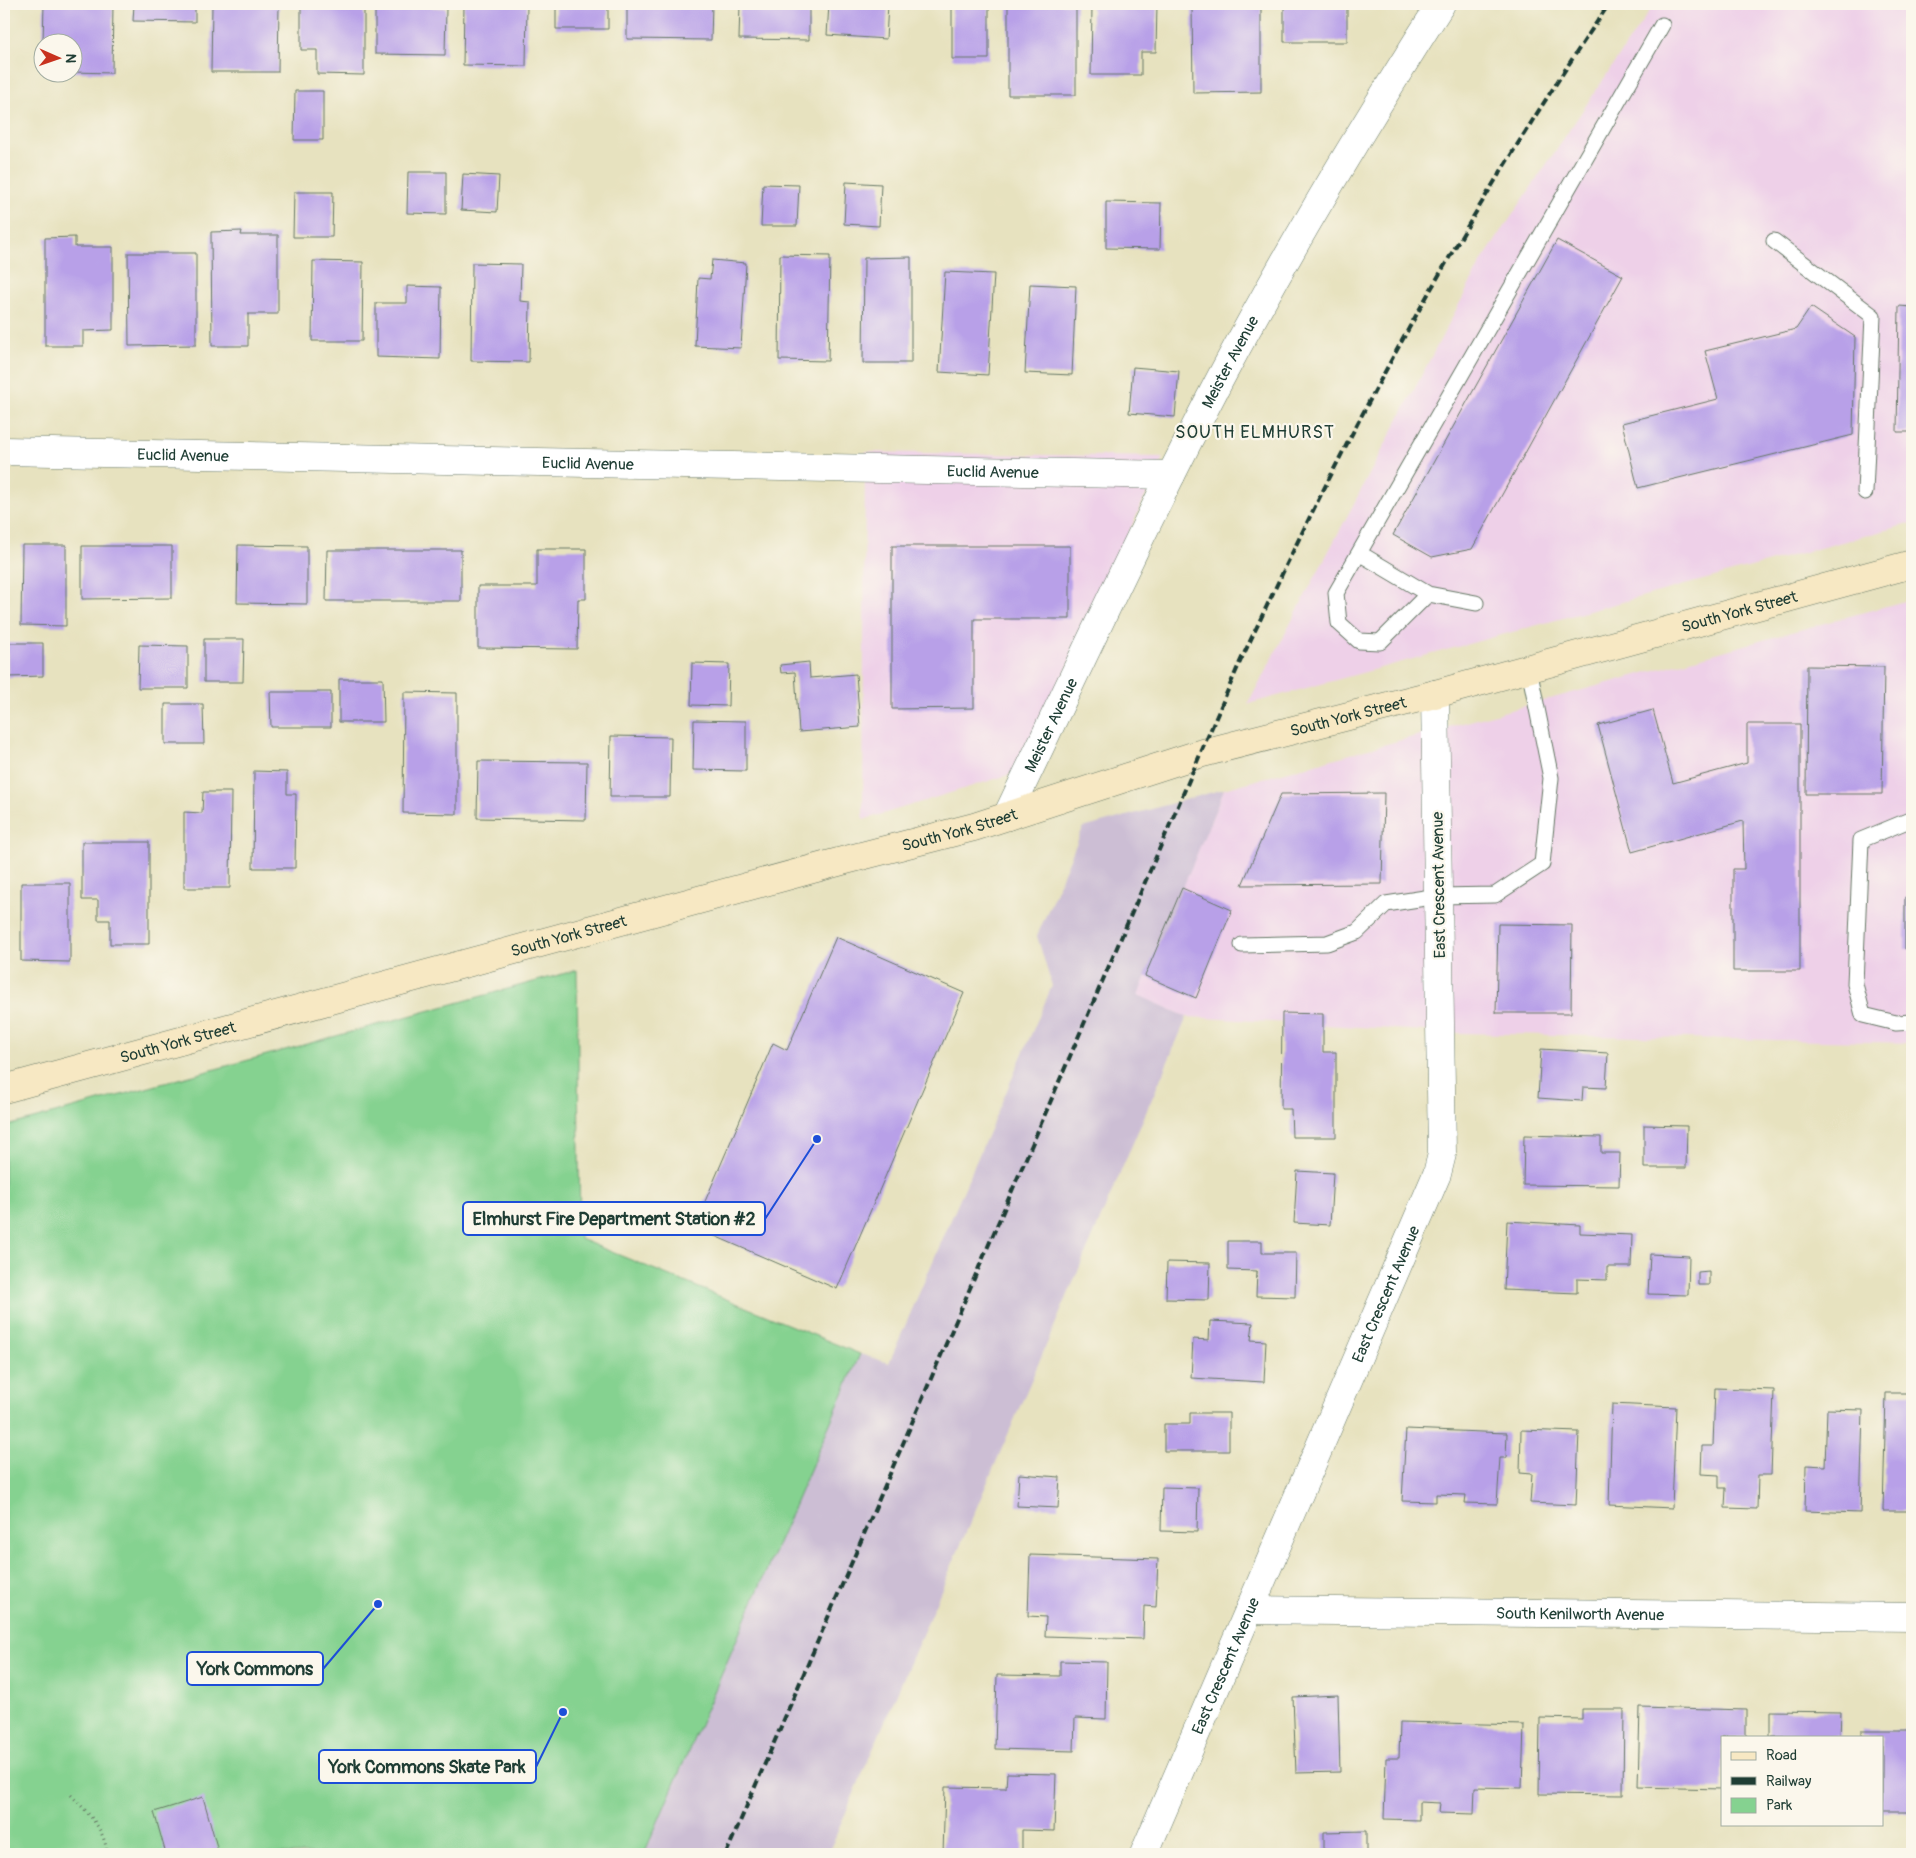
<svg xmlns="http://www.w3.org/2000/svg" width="1916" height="1858" font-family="Pangolin,sans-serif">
  <rect width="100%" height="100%" fill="#fbf7ec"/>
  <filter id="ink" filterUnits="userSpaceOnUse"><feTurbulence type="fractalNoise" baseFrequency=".02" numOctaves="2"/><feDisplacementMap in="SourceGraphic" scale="10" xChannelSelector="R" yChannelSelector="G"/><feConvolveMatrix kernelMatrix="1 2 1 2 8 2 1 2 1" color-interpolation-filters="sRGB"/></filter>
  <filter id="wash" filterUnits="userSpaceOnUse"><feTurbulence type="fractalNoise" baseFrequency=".0096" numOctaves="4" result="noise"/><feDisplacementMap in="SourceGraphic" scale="20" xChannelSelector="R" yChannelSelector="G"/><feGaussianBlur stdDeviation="1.12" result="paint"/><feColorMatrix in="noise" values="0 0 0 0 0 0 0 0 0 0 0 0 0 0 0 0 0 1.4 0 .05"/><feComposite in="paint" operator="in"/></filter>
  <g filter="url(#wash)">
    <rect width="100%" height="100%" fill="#e7e2bf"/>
    <path fill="#eed0e8" d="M1654,4H1912V523L1248,704L1483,259Z
      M865,452L1163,457L1021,771L863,820Z
      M1912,599V1043L1460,1033L1187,1017L1137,995L1224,789Z"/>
    <path fill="#ccbed4" d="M1224,789L1138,995L1187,1017L828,1854H644L860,1354L889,1363L1052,986L1037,936L1083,828Z"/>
    <path fill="#85d290" stroke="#528862" d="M577,970L580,1239L860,1354L644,1854H4V1127Z"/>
    <g id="blocks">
      <path fill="#b8a0e8" d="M44,4H113L112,73L72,72V42H43Z
        M134,4H195V22L133,21Z
        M212,4H279L278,72H211Z
        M301,4H364V75L317,74V50H301Z
        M375,4H422L423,7L446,8L445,55L375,54Z
        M464,4H527L526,66L463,65Z
        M556,4H608V29H556Z
        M627,4H712L711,40L627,39Z
        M740,4H809V40L739,39Z
        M829,4H888L886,39L827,35Z
        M952,4H989V59H952Z
        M1008,4H1076V95H1008Z
        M1092,4H1157L1156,52H1141V75H1091Z
        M1192,4H1261V92L1193,93Z
        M1284,4H1347V42H1284Z
        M295,91H323V140H294Z
        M408,172H446V214L407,213Z
        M463,174L499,176L497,212L461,210Z
        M846,182L881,184L879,226L844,224Z
        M763,184L799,185L797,226H761Z
        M294,192H333L332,237H293Z
        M1106,202L1161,203L1160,249L1106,248Z
        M242,231L241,235H278V314H248V346H212L211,232Z
        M75,237V247H113V330L83,331V346H45V238Z
        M1557,240L1623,276L1472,549L1432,557L1393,535Z
        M128,253H196V345L129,346Z
        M780,255L830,256L828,361L779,360Z
        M911,257V363H863L864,258Z
        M712,260L746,263L741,348L695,346L698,278L710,279Z
        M313,261L363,262L362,341H312Z
        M472,263L521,264L520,301L530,302L529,362L471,361Z
        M945,272L994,274L988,375L939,372Z
        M1030,284L1076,286L1072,375L1025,373Z
        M407,286L441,287L440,359L376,357V303H407Z
        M1899,306L1912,307V432H1897Z
        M1811,307L1855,337L1853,435L1638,488L1622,423L1718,399L1705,351L1796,329Z
        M1133,367L1179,371L1175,417L1129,413Z
        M22,545H66V626L21,625Z
        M238,545L307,546V604L237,603Z
        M82,546H172V598L82,599Z
        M892,546H1070V619H974V708L892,709Z
        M537,549H586V599H578L577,649L478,648V586H537Z
        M327,550H461V601H326Z
        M204,639H244L243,682H204Z
        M7,643H43V676L8,677Z
        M139,645L188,646V688H138Z
        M809,662L810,678L856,674L860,727L799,732L795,672L781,673L780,665Z
        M692,663L729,664L728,706L691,705Z
        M1807,666L1884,667L1882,794H1806Z
        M339,679H383L384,722H339Z
        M270,692H331V727H271Z
        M404,692L457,693V814L403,813Z
        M165,704H203L204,744H165Z
        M1653,710L1673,783L1747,763V724H1800V971H1733V869H1744L1743,821L1632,852L1598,725Z
        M694,720L746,721V771L693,770Z
        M611,736L671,737L670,797H610Z
        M478,761L587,762L586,820L477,818Z
        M254,771L287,772V794H296L295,868H253Z
        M203,792H231L230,888H184V812L202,813Z
        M1384,793L1382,884L1242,885L1281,794Z
        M82,842H149V944H110V920H98V900H82Z
        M21,883H70V962L21,961Z
        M1182,888L1232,910L1196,998L1145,976Z
        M1905,897H1912V949H1905Z
        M1498,924L1572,925L1571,1013H1496Z
        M836,937L964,993L837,1289L694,1227L773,1043L787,1050Z
        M1282,1013L1323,1014V1052H1336V1137H1292L1291,1109H1281Z
        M1541,1049L1608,1053L1606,1088L1583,1087L1582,1101L1538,1098Z
        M1644,1125L1687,1126L1686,1168H1644Z
        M1524,1135L1601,1137V1153H1620L1619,1186L1523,1185Z
        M1297,1171L1333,1173L1330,1225L1294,1223Z
        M1507,1221L1580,1225V1233L1632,1235L1631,1267H1607V1280L1577,1279V1293L1504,1290Z
        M1228,1241H1262V1253H1296L1295,1297L1256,1296L1257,1271L1228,1270Z
        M1650,1254L1689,1256L1688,1295L1648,1294Z
        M1167,1262L1210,1263L1209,1300L1166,1299Z
        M1709,1271V1285H1698V1272Z
        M1210,1321L1253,1323L1251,1340L1266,1341L1264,1382L1191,1378L1193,1339L1209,1340Z
        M1715,1388L1774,1390L1771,1475H1758L1757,1509L1725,1508L1726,1488H1719V1475L1701,1474L1702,1446H1713Z
        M1886,1393H1912V1511H1883Z
        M1612,1404L1676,1407L1672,1508L1609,1505Z
        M1827,1409L1863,1410L1860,1513L1805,1511L1806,1465L1825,1466Z
        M1190,1413H1229V1451H1164V1424H1190Z
        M1406,1429L1507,1433L1506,1458H1500L1497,1504L1465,1503L1466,1495L1436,1494V1502L1402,1501Z
        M1521,1430L1579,1432L1576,1505L1530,1503L1532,1474L1520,1473Z
        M1019,1474L1060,1477L1058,1508L1017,1506Z
        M1162,1487L1198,1488L1197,1532L1161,1531Z
        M1030,1555L1158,1559L1156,1607L1144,1606L1143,1639L1045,1636L1046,1617L1028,1616Z
        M1060,1661L1107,1662L1106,1719L1075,1718L1074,1751L995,1749L997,1675L1060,1676Z
        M1338,1695L1340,1772L1296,1773L1293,1697Z
        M1640,1707L1746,1710V1737H1722V1789L1638,1787Z
        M1582,1709H1624L1623,1795L1539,1794L1540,1718L1582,1719Z
        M1770,1711L1841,1712L1840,1737H1770Z
        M1400,1722L1524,1725L1522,1788L1475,1787L1474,1814L1439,1813L1440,1803L1419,1802V1820L1384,1819L1386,1758H1399Z
        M1862,1730H1912V1812H1882V1737H1862Z
        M1007,1773L1056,1774L1054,1831L1022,1830V1854H943L945,1787L1006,1788Z
        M203,1797L219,1854H166L154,1812Z
        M1366,1831V1854H1324V1832Z"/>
    </g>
  </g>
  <g filter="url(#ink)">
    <use href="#blocks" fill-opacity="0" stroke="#657765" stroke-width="1"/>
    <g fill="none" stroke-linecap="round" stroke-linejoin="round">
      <g stroke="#657765" stroke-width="17">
        <path id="lane" d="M1774,241L1873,316L1865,492
          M1359,553L1428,594L1476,603
          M1428,594L1380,642L1359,641L1339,623L1336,593L1662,25
          M1912,819L1861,840L1855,984L1863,1015L1896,1023L1912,1022
          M1242,945L1327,943L1357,932L1386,904L1438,896L1495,895L1542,864L1551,778L1529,669"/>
      </g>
      <g stroke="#657765" stroke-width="29">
        <g id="street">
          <path id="s1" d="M4,451L1171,475"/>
          <path id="s2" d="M1007,816C1077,670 1145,523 1220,379C1288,251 1363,126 1441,4"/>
          <path id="s3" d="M1249,1610L1912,1617"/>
          <path id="s4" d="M1144,1854L1437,1174L1442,1154L1435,694"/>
        </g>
      </g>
      <g stroke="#657765" stroke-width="29">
        <g id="secondary">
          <path id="s5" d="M4,1089L842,861L974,827L1199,754L1435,694L1912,564"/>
        </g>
      </g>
      <path stroke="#657765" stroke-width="3" stroke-dasharray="1 4" stroke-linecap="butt" d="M71,1795C88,1813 105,1829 107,1854"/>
      <use href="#lane" stroke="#fff" stroke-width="15"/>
      <use href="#street" stroke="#fff" stroke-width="28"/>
      <use href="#secondary" stroke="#f7e8c3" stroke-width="28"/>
      <path stroke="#1f3d34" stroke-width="4" stroke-dasharray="8 4" stroke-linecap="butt" d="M726,1854L1240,662C1269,602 1297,541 1328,481C1411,316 1505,157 1609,4"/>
    </g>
  </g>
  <g text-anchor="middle" stroke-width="4.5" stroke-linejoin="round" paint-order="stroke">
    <g font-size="16" fill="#1f3d34" stroke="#fbf7ec">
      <text dy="6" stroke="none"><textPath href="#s2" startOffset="506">Meister Avenue</textPath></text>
      <text dy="6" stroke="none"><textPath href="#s1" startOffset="179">Euclid Avenue</textPath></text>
      <text dy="6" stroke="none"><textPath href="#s1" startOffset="584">Euclid Avenue</textPath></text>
      <text dy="6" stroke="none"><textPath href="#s1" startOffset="989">Euclid Avenue</textPath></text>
      <text dy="6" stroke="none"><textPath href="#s5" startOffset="1800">South York Street</textPath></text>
      <text dy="6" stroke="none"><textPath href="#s5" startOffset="1395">South York Street</textPath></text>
      <text dy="6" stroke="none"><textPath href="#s2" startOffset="101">Meister Avenue</textPath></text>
      <text dy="6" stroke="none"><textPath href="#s5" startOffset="990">South York Street</textPath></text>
      <text transform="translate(1438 885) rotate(-91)" y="6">East Crescent Avenue</text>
      <text dy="6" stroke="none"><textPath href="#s5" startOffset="585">South York Street</textPath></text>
      <text dy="6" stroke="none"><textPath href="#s5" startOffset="180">South York Street</textPath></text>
      <text dy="6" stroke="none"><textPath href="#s4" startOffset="610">East Crescent Avenue</textPath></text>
      <text dy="6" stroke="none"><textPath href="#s3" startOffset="331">South Kenilworth Avenue</textPath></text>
      <text dy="6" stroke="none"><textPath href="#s4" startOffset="205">East Crescent Avenue</textPath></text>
    </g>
    <g font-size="18" letter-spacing="1" fill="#1f3d34" stroke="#fbf7ec">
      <text x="1255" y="438">SOUTH ELMHURST</text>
    </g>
  </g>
  <path fill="none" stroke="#1d4ed8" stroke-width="2" d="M817 1139L765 1219M378 1604L323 1669M563 1712L536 1767"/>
  <g fill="#1d4ed8" stroke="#fbf7ec" stroke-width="2">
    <circle cx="817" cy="1139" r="5"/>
    <circle cx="378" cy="1604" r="5"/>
    <circle cx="563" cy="1712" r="5"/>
  </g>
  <g fill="#fbf7ec" stroke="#1d4ed8" stroke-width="2">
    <rect x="463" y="1202" width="302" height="33" rx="5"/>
    <rect x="187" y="1652" width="136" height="33" rx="5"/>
    <rect x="319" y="1750" width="217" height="33" rx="5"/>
  </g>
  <g font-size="18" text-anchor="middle" font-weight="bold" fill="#1f3d34">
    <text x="614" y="1225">Elmhurst Fire Department Station #2</text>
    <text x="255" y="1675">York Commons</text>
    <text x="427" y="1773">York Commons Skate Park</text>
  </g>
  <rect width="1916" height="1858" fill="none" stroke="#fbf7ec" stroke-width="20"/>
  <rect x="1721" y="1736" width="162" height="90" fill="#fbf7ec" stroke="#a3ada2"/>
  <rect x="1731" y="1752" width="25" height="8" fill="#f7e8c3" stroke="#a3ada2"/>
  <text x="1766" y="1760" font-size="15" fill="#1f3d34">Road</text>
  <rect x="1731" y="1777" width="25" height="8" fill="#1f3d34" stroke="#a3ada2"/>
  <text x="1766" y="1786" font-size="15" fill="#1f3d34">Railway</text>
  <rect x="1731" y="1798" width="25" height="15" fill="#85d290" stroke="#a3ada2"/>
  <text x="1766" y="1810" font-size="15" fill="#1f3d34">Park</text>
  <g transform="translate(58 58) rotate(92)"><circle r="24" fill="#fbf7ec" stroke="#a3ada2"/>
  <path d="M0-4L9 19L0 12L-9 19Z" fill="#c8321e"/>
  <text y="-8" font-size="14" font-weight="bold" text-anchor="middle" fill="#1f3d34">N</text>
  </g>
</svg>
